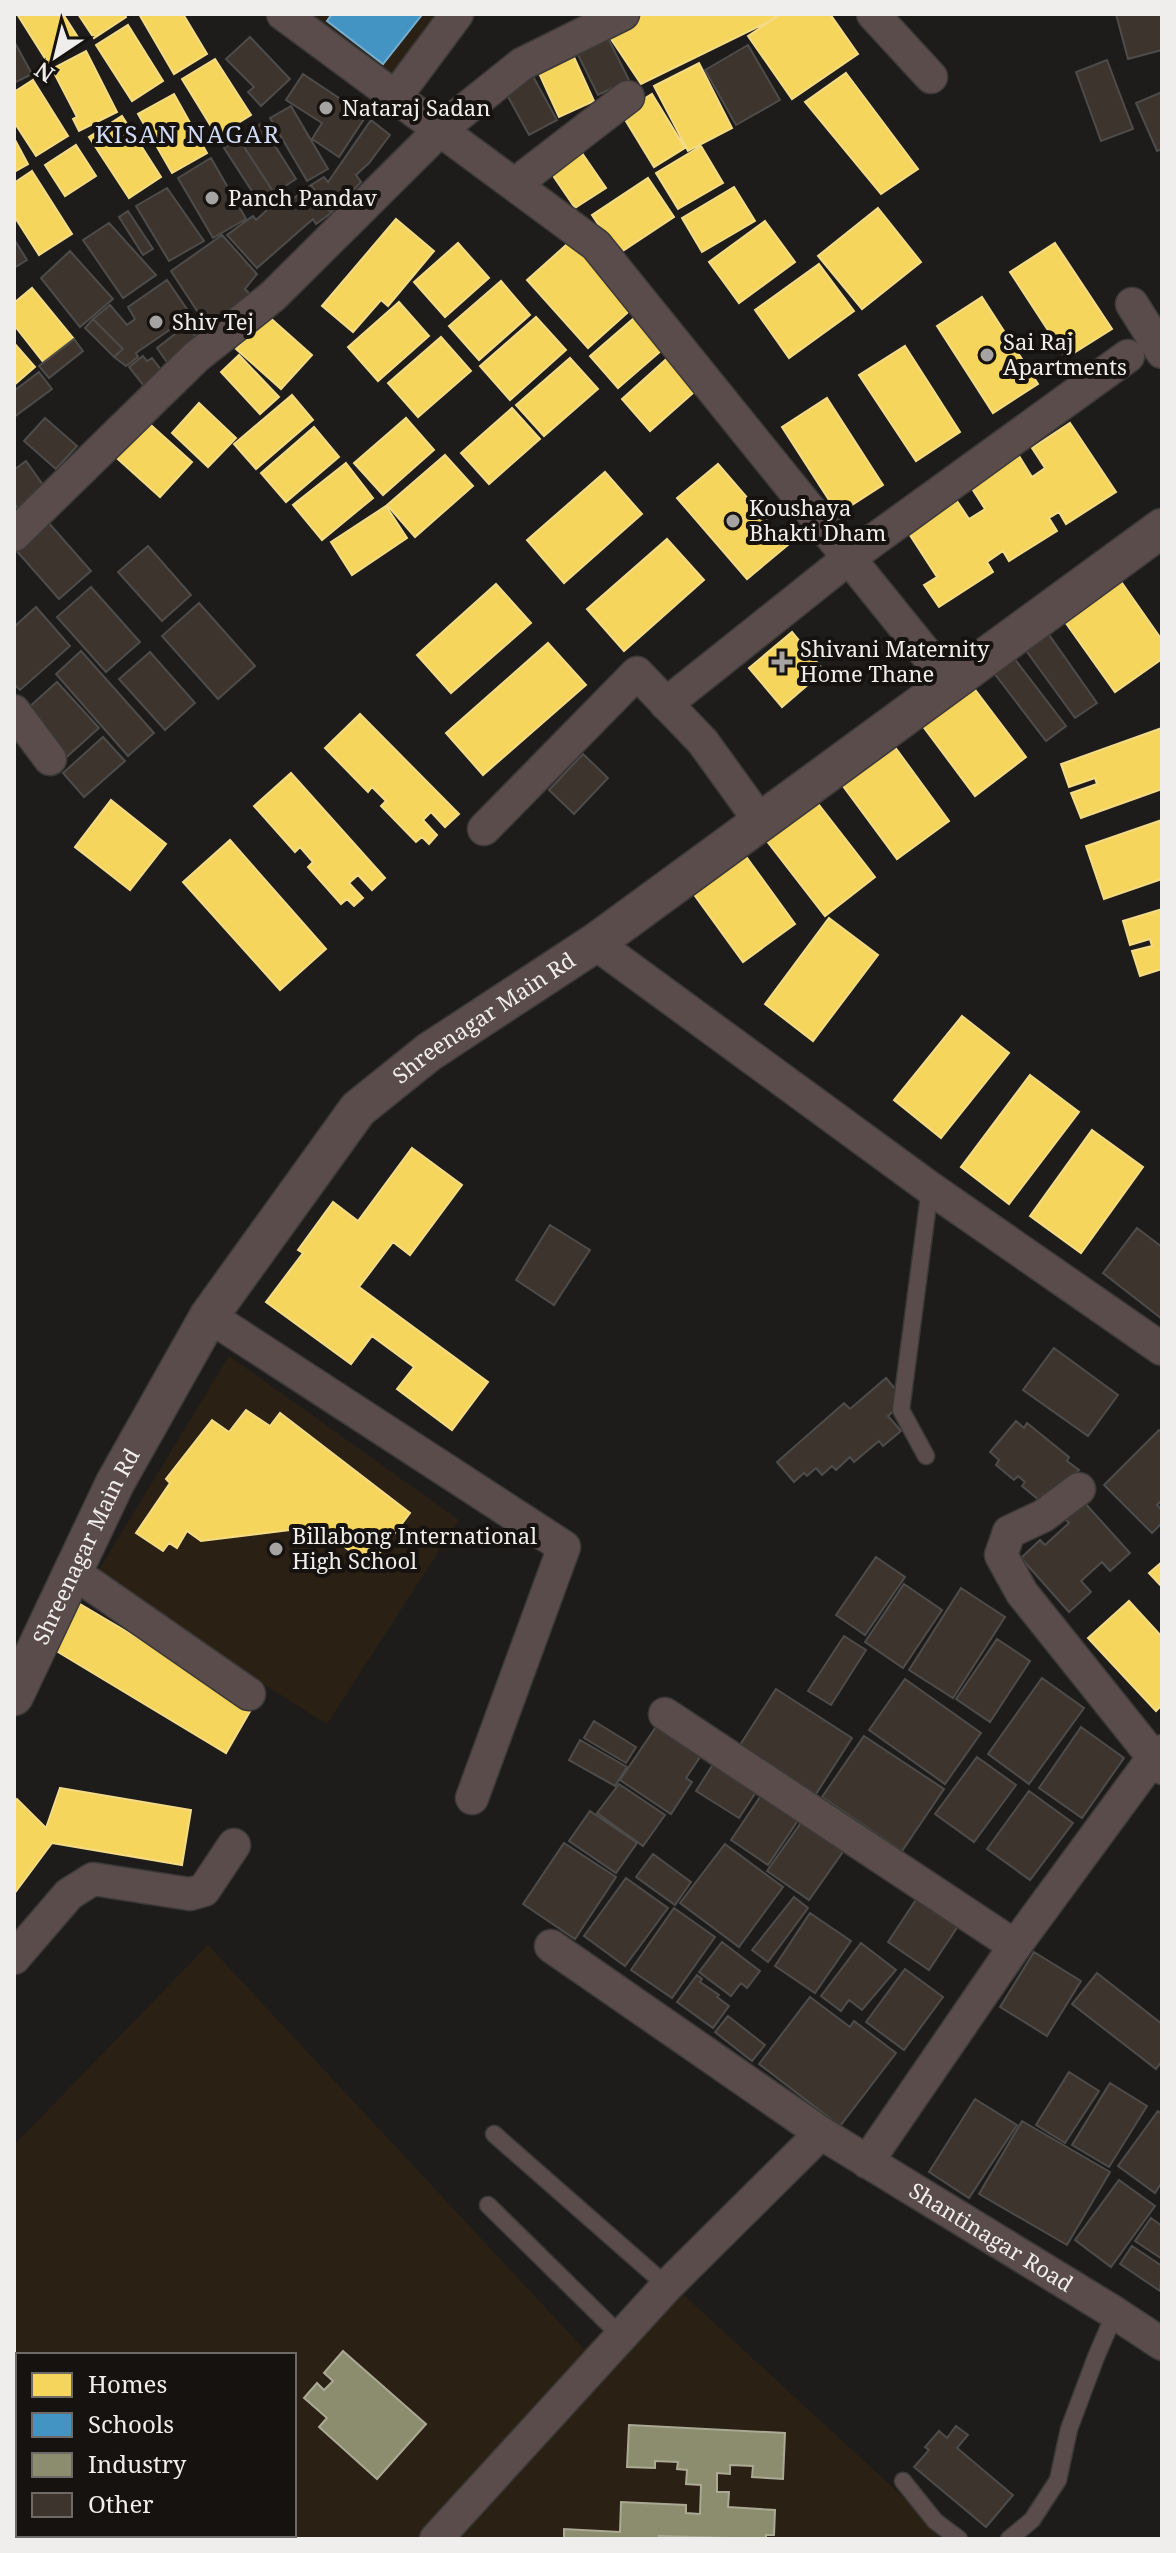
<svg xmlns="http://www.w3.org/2000/svg" width="1176" height="2553" font-family="'Noto Serif',serif">
  <rect width="100%" height="100%" fill="#1e1c1a"/>
  <path fill="#2a2014" fill-rule="evenodd" d="M303,14H458L394,77Z
    M229,1356L459,1520L327,1724L94,1578Z
    M208,1945L584,2349L660,2273L949,2539H14V2145ZM18,2355H294V2535H18Z"/>
  <path fill="#f6d55c" stroke="#f4dc87" stroke-width="2" d="M17,14H63L81,42L48,63Z
    M78,14H125L126,17L94,38Z
    M139,14H183L207,54L174,74Z
    M642,14H778L772,20L641,84L609,36Z
    M781,14H830L858,54L792,99L748,36Z
    M128,25L163,81L132,101L96,45Z
    M86,51L117,112L79,131L73,119L77,117L52,69Z
    M573,55L594,101L559,117L538,71Z
    M215,59L251,115L217,136L182,79Z
    M699,63L732,128L688,151L654,86Z
    M846,73L918,169L881,194L805,102Z
    M33,80L68,136L36,156L14,122V92Z
    M174,94L207,153L172,173L138,114Z
    M652,94L685,148L654,167L621,113Z
    M122,116L161,177L129,198L89,137Z
    M14,138L28,164L14,172Z
    M573,140L606,188L575,208L543,161Z
    M76,145L96,176L65,196L45,165Z
    M701,146L723,183L678,209L656,173Z
    M32,171L72,234L39,255L14,216V183Z
    M648,178L674,217L618,254L592,215Z
    M734,187L755,221L702,252L682,218Z
    M878,208L921,262L862,309L818,256Z
    M396,219L434,251L388,306L381,300L353,332L322,306Z
    M765,221L795,262L739,303L709,262Z
    M574,238L635,306L588,348L527,280Z
    M458,243L489,278L445,317L414,282Z
    M1055,243L1112,329L1066,358L1010,272Z
    M819,264L854,311L789,358L755,310Z
    M501,281L530,315L479,360L449,326Z
    M32,288L74,339L44,363L14,325V303Z
    M982,297L1038,384L993,413L937,326Z
    M399,302L429,336L378,381L348,347Z
    M641,312L669,344L618,388L590,356Z
    M267,315L312,355L281,389L236,349Z
    M536,317L566,350L510,400L480,366Z
    M441,337L471,371L418,417L388,383Z
    M14,343L35,367L14,385Z
    M905,346L960,432L916,461L859,375Z
    M672,354L701,386L650,431L622,399Z
    M239,355L279,397L260,414L221,372Z
    M570,358L598,389L544,436L516,405Z
    M292,395L313,420L256,469L234,444Z
    M827,398L883,485L838,514L782,427Z
    M199,403L236,438L208,467L172,433Z
    M512,408L540,439L489,484L461,453Z
    M142,417L192,462L160,497L110,452Z
    M406,418L434,450L383,495L354,463Z
    M1070,423L1116,492L1066,524L1059,512L1049,518L1057,531L1009,561L1003,551L987,562L993,572L939,607L924,585L937,577L906,529L955,498L969,519L985,509L971,487L1019,456L1032,477L1045,468L1032,448Z
    M314,427L339,457L286,502L261,473Z
    M445,455L473,486L415,537L387,505Z
    M346,463L373,498L322,540L293,505Z
    M718,464L788,545L747,579L677,498Z
    M605,472L642,514L564,583L527,540Z
    M386,506L407,538L352,575L331,542Z
    M667,539L704,580L624,651L587,609Z
    M1115,573L1162,640V659L1115,692L1058,612Z
    M496,584L531,623L451,693L417,655Z
    M792,632L824,671L782,707L749,668Z
    M548,643L586,685L483,775L446,733Z
    M967,679L1026,757L975,796L916,717Z
    M360,714L459,814L445,827L431,812L423,820L437,835L429,844L422,837L416,842L381,806L386,801L372,787L368,792L325,748Z
    M1162,728V789L1081,818L1071,793L1097,784L1095,778L1069,787L1061,764Z
    M892,743L949,821L897,859L840,782Z
    M291,773L385,878L372,890L358,875L349,883L363,898L354,906L347,899L341,904L308,867L313,862L300,847L295,852L254,806Z
    M111,800L166,844L130,890L75,847Z
    M816,801L875,877L825,916L766,840Z
    M1162,820V879L1104,899L1086,846Z
    M230,840L326,949L280,990L183,882Z
    M742,851L795,924L743,962L690,889Z
    M1162,909V969L1140,976L1132,951L1152,946L1150,939L1130,945L1123,921Z
    M829,918L878,955L813,1041L765,1004Z
    M962,1016L1009,1053L941,1138L894,1100Z
    M1030,1075L1079,1112L1009,1204L961,1167Z
    M1092,1130L1143,1167L1081,1253L1030,1216Z
    M412,1148L462,1185L410,1255L393,1242L359,1287L488,1382L452,1430L397,1389L414,1367L372,1336L351,1364L266,1302L303,1253L298,1250L333,1202L358,1221Z
    M246,1410L270,1426L280,1413L410,1513L370,1566L314,1524L306,1528L201,1541L187,1531L177,1548L169,1543L163,1551L136,1533L170,1483L166,1479L212,1420L229,1432Z
    M1162,1562V1587L1149,1573Z
    M1129,1601L1162,1637V1705L1156,1711L1088,1638Z
    M80,1604L253,1706L226,1753L53,1649Z
    M60,1788L191,1810L182,1865L52,1843L14,1894V1804L17,1799L46,1828Z"/>
  <path fill="#4393c3" stroke="#77aecf" stroke-width="2" d="M332,14H418L421,16L383,64L327,21Z"/>
  <path fill="#8c8c6e" stroke="#aaa994" stroke-width="2" d="M343,2351L426,2424L377,2479L319,2427L327,2418L304,2398L317,2383L324,2390L333,2381L324,2373Z
    M629,2425L785,2433L783,2479L752,2477L753,2466L730,2465V2474L717,2473V2492H729L728,2507L775,2510L774,2535H766V2539L659,2536V2539H564V2529L620,2532L621,2502L686,2505V2513L700,2514L701,2485L686,2484L687,2470L677,2469L678,2462L655,2461V2468L627,2467Z"/>
  <path fill="#3e342e" stroke="#4d4c4a" stroke-width="2" d="M1116,14H1162V50L1128,59Z
    M607,36L629,80L598,95L576,51Z
    M250,37L290,79L261,106L248,92L254,87L226,59Z
    M14,41L32,74L14,83Z
    M748,45L780,100L736,125L705,70Z
    M1107,60L1133,129L1101,141L1076,72Z
    M529,69L557,120L529,135L501,84Z
    M303,74L366,116L339,157L312,139L322,123L286,100Z
    M1162,92V149L1157,151L1136,103Z
    M291,106L328,169L307,181L270,118Z
    M371,120L390,135L369,163L356,175L361,182L331,213L311,185L324,177L328,182Z
    M261,124L296,179L274,193L239,139Z
    M239,139L274,193L259,202L224,148Z
    M211,158L246,219L213,238L178,178Z
    M311,185L331,213L316,224L313,219L257,268L227,235L253,216L256,220L267,210L265,207L282,197L290,201Z
    M167,188L204,241L169,261L136,206Z
    M128,211L153,249L143,255L119,217Z
    M109,223L156,275L123,298L83,240Z
    M222,235L257,274L245,289L254,299L200,344L190,328L203,320L171,271Z
    M14,239L27,260L14,268Z
    M70,251L113,299L80,327L41,278Z
    M167,280L191,315L136,353L138,357L126,366L114,357L123,349L93,319L110,305L127,325L135,319L128,307Z
    M93,319L123,349L114,357L85,328Z
    M188,324L200,344L171,368L157,348Z
    M74,339L83,351L49,378L39,366Z
    M143,356L147,361L152,358L169,380L151,395L129,367Z
    M39,372L52,389L14,417V391Z
    M45,418L77,446L56,469L24,441Z
    M26,461L51,496L23,516L14,503V470Z
    M47,521L91,571L59,599L15,549Z
    M148,546L191,595L162,621L118,572Z
    M91,587L140,642L106,672L57,617Z
    M199,603L255,666L218,699L162,636Z
    M36,607L70,646L20,690L14,684V627Z
    M1045,629L1097,703L1075,718L1022,645Z
    M81,651L154,733L128,756L56,674Z
    M150,652L195,703L165,730L119,679Z
    M1014,658L1066,726L1046,741L994,673Z
    M57,682L99,728L61,762L19,716Z
    M103,737L125,761L84,797L63,773Z
    M583,754L608,778L574,814L549,790Z
    M550,1225L590,1250L554,1305L516,1280Z
    M1137,1228L1162,1247V1319L1103,1273Z
    M1054,1348L1118,1395L1088,1436L1023,1390Z
    M886,1378L901,1396L899,1406L888,1416L901,1431L883,1446L879,1441L854,1462L850,1457L836,1470L832,1466L822,1475L816,1468L807,1476L804,1473L794,1482L777,1462L844,1403L850,1409Z
    M1016,1421L1024,1428L1027,1423L1069,1457L1067,1461L1079,1470L1053,1502L1044,1494L1039,1500L1022,1486L1025,1482L1018,1476L1014,1480L996,1465L999,1460L990,1452Z
    M1159,1430L1162,1432V1500L1157,1505L1162,1510V1523L1152,1533L1104,1485Z
    M1083,1501L1130,1553L1110,1571L1102,1562L1081,1581L1091,1592L1069,1612L1021,1558L1040,1540L1045,1545L1069,1523L1064,1518Z
    M876,1557L905,1577L865,1635L836,1615Z
    M904,1584L942,1610L903,1668L865,1642Z
    M961,1588L1005,1617L953,1698L909,1670Z
    M844,1636L866,1650L831,1705L808,1691Z
    M997,1639L1030,1661L990,1722L956,1699Z
    M1042,1678L1084,1708L1029,1784L988,1754Z
    M905,1679L981,1733L945,1784L869,1730Z
    M776,1689L852,1738L816,1794L740,1745Z
    M664,1715L708,1745L686,1778L692,1782L671,1814L620,1780Z
    M594,1721L636,1747L626,1763L584,1738Z
    M1081,1727L1124,1758L1082,1818L1039,1788Z
    M864,1736L944,1789L902,1851L822,1797Z
    M580,1740L627,1767L615,1786L569,1760Z
    M977,1757L1016,1785L974,1842L935,1814Z
    M717,1758L760,1786L739,1818L696,1791Z
    M619,1784L665,1815L643,1846L597,1813Z
    M768,1785L805,1810L768,1865L731,1840Z
    M1029,1791L1073,1823L1030,1880L987,1849Z
    M810,1810L852,1839L809,1900L767,1871Z
    M590,1811L637,1843L616,1873L569,1841Z
    M564,1843L616,1877L575,1939L523,1904Z
    M725,1844L783,1887L739,1947L680,1903Z
    M653,1854L691,1882L675,1905L636,1877Z
    M626,1878L668,1908L625,1966L584,1936Z
    M927,1883L968,1911L929,1970L888,1942Z
    M794,1897L808,1908L768,1962L752,1950Z
    M674,1908L715,1937L672,1998L631,1970Z
    M810,1913L851,1941L815,1993L775,1966Z
    M722,1942L760,1971L747,1988L741,1983L731,1996L699,1972Z
    M861,1943L896,1970L862,2010L849,2000L841,2011L821,1996Z
    M1034,1952L1081,1981L1047,2036L1000,2007Z
    M905,1969L943,1997L904,2050L866,2022Z
    M1097,1973L1162,2024V2061L1156,2069L1072,2004Z
    M697,1975L702,1979L700,1982L719,1995L717,1997L729,2006L713,2028L677,2002Z
    M810,1997L850,2027L854,2021L896,2053L840,2126L759,2064Z
    M728,2016L765,2045L752,2061L715,2032Z
    M1069,2072L1099,2091L1065,2143L1036,2125Z
    M1110,2083L1147,2106L1109,2167L1072,2145Z
    M975,2099L1017,2125L969,2198L929,2172Z
    M1158,2111L1162,2114V2182L1155,2193L1118,2166Z
    M1022,2121L1110,2172L1067,2245L979,2194Z
    M1119,2180L1155,2206L1111,2267L1075,2240Z
    M1151,2218L1162,2226V2259L1135,2241Z
    M1132,2246L1162,2266L1160,2291L1120,2264Z
    M956,2426L968,2435L957,2448L1013,2495L986,2527L914,2467L929,2450L925,2447L939,2431L947,2438Z"/>
  <g fill="none" stroke-linecap="round" stroke-linejoin="round">
    <g stroke="#3b3938" stroke-width="19">
      <path id="service" d="M926,1456L901,1410L930,1188
        M494,2134L667,2286
        M488,2205L622,2337
        M903,2481L935,2521L959,2539
        M1009,2539L1032,2520L1058,2480L1069,2429L1096,2357L1115,2313"/>
    </g>
    <g stroke="#3b3938" stroke-width="35">
      <g id="minor">
        <path d="M283,14L596,245L949,682"/>
        <path d="M873,14L931,77"/>
        <path d="M396,96L457,14"/>
        <path d="M515,184L628,97"/>
        <path d="M1132,304L1162,352"/>
        <path d="M14,535L196,357L273,296L441,129L522,64L623,14"/>
        <path d="M666,704L849,558L1128,356"/>
        <path d="M14,711L50,759"/>
        <path d="M484,829L637,673L703,742L760,821"/>
        <path d="M595,943L930,1188L1162,1349"/>
        <path d="M209,1316L564,1547L472,1798"/>
        <path d="M1079,1489L1043,1516L1009,1532L1001,1555L1022,1593L1162,1768"/>
        <path d="M73,1572L249,1694"/>
        <path d="M665,1714L1015,1946"/>
        <path id="s1" d="M551,1946L821,2133L1115,2313L1162,2344"/>
        <path d="M14,1958L69,1894L93,1879L190,1894L204,1890L234,1845"/>
        <path d="M867,2162L1015,1946L1153,1758L1162,1751"/>
        <path d="M436,2539L667,2286L821,2133"/>
      </g>
    </g>
    <g stroke="#3b3938" stroke-width="41">
      <g id="tertiary">
        <path id="s2" d="M14,1696L115,1483L209,1316L358,1109L429,1052L595,943L1162,528"/>
      </g>
    </g>
    <use href="#service" stroke="#5a4c4b" stroke-width="16"/>
    <use href="#minor" stroke="#5a4c4b" stroke-width="32"/>
    <use href="#tertiary" stroke="#5a4c4b" stroke-width="38"/>
  </g>
  <g fill="#a6a4a2" stroke="#161210" stroke-width="3">
    <circle cx="326" cy="108" r="8"/>
    <circle cx="212" cy="198" r="8"/>
    <circle cx="156" cy="322" r="8"/>
    <circle cx="987" cy="355" r="8"/>
    <circle cx="733" cy="521" r="8"/>
    <path d="M778 650h8v8h8v8h-8v8h-8v-8h-8v-8h8z"/>
    <circle cx="276" cy="1549" r="8"/>
  </g>
  <g text-anchor="middle" stroke-width="8" stroke-linejoin="round" paint-order="stroke">
    <g font-size="22" fill="#f0eeec" stroke="#161210" text-anchor="start">
      <text x="342" y="116">Nataraj Sadan</text>
      <text x="228" y="206">Panch Pandav</text>
      <text x="172" y="330">Shiv Tej</text>
      <text x="1003" y="350">Sai Raj<tspan x="1003" dy="25">Apartments</tspan></text>
      <text x="749" y="516">Koushaya<tspan x="749" dy="25">Bhakti Dham</tspan></text>
      <text x="800" y="657">Shivani Maternity<tspan x="800" dy="25">Home Thane</tspan></text>
      <text x="292" y="1544">Billabong International<tspan x="292" dy="25">High School</tspan></text>
    </g>
    <g font-size="22" fill="#f0eeec" stroke="#161210">
      <text dy="8" stroke="none"><textPath href="#s2" startOffset="838">Shreenagar Main Rd</textPath></text>
      <text dy="8" stroke="none"><textPath href="#s2" startOffset="166">Shreenagar Main Rd</textPath></text>
      <text dy="8" stroke="none"><textPath href="#s1" startOffset="528">Shantinagar Road</textPath></text>
    </g>
    <g font-size="24" letter-spacing="2" fill="#d0dbf7" stroke="#161210">
      <text x="188" y="143">KISAN NAGAR</text>
    </g>
  </g>
  <rect width="1176" height="2553" fill="none" stroke="#f0eeec" stroke-width="32"/>
  <rect x="16" y="2353" width="280" height="184" fill="#161210" stroke="#6d6a68" stroke-width="2"/>
  <rect x="32" y="2373" width="40" height="24" fill="#f6d55c" stroke="#6d6a68" stroke-width="2"/>
  <text x="88" y="2393" font-size="24" fill="#f0eeec">Homes</text>
  <rect x="32" y="2413" width="40" height="24" fill="#4393c3" stroke="#6d6a68" stroke-width="2"/>
  <text x="88" y="2433" font-size="24" fill="#f0eeec">Schools</text>
  <rect x="32" y="2453" width="40" height="24" fill="#8c8c6e" stroke="#6d6a68" stroke-width="2"/>
  <text x="88" y="2473" font-size="24" fill="#f0eeec">Industry</text>
  <rect x="32" y="2493" width="40" height="24" fill="#3e342e" stroke="#6d6a68" stroke-width="2"/>
  <text x="88" y="2513" font-size="24" fill="#f0eeec">Other</text>
  <g transform="translate(56 56) rotate(215)" stroke="#161210" stroke-width="6" paint-order="stroke">
  <path d="M0-6L14 30L0 20L-14 30Z" fill="#f0eeec"/>
  <text y="-12" font-size="22" font-weight="bold" text-anchor="middle" fill="#f0eeec">N</text>
  </g>
</svg>
